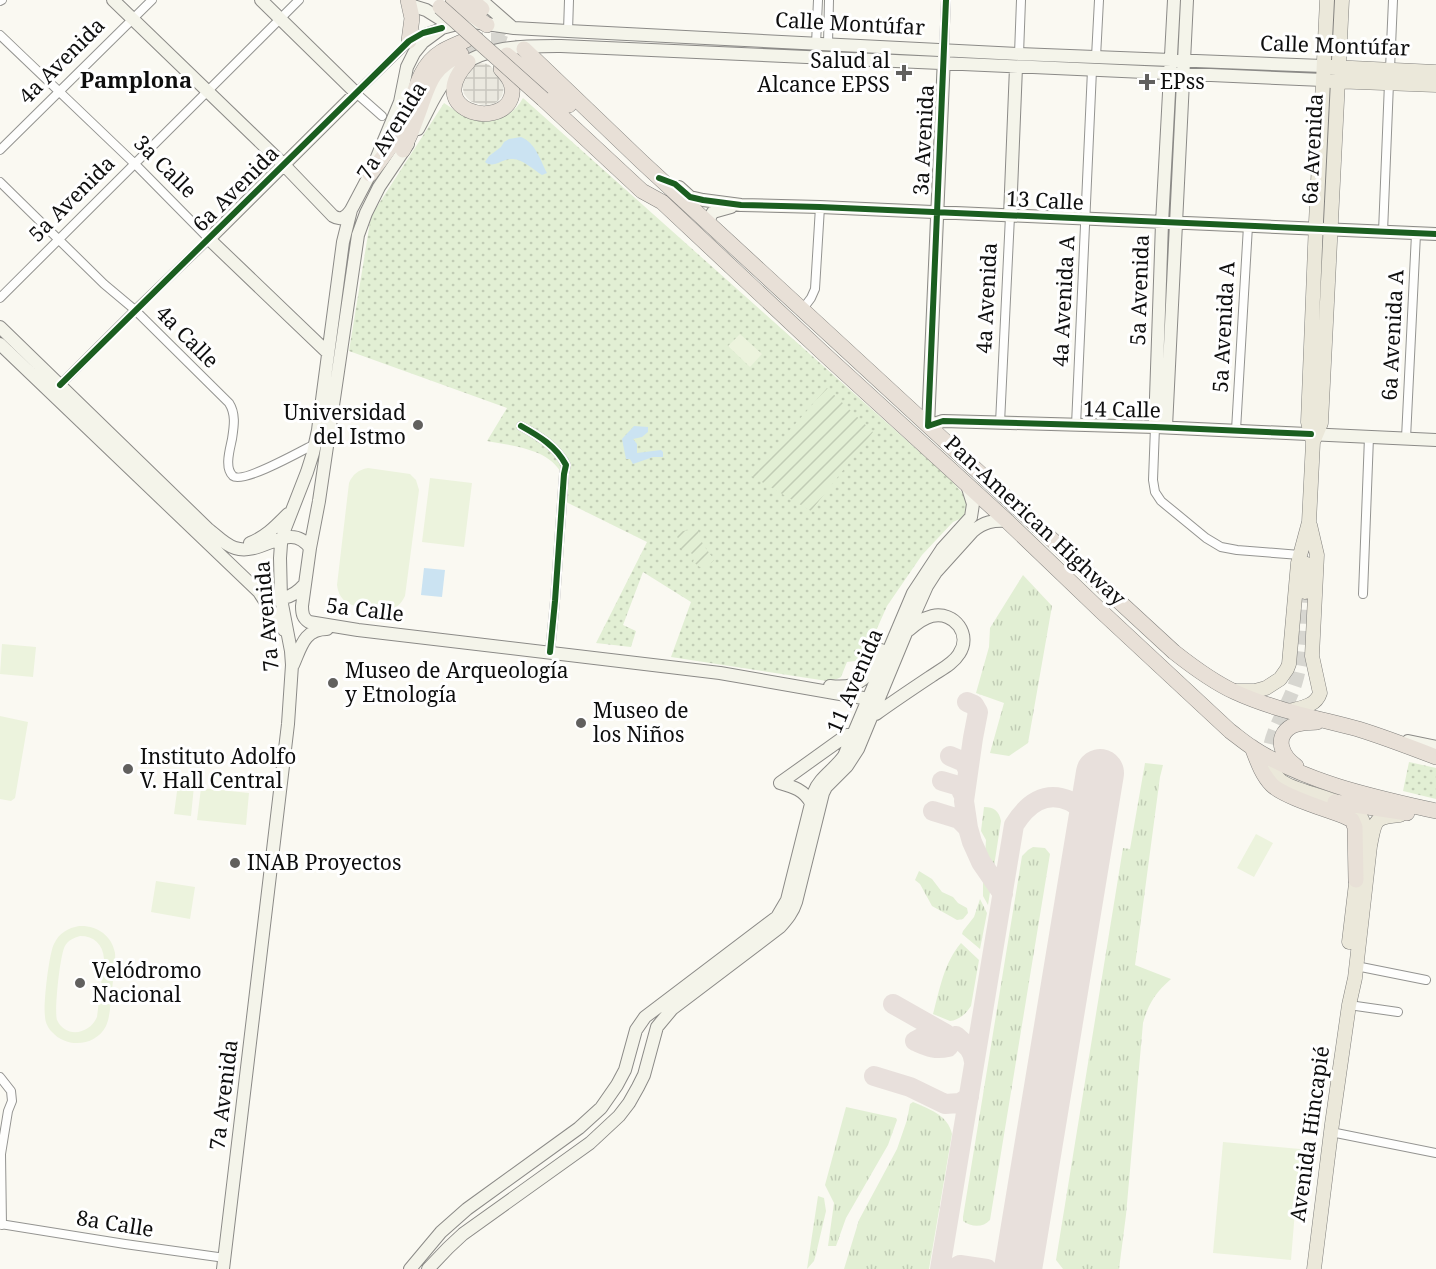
<svg xmlns="http://www.w3.org/2000/svg" width="1436" height="1269" font-family="'Noto Serif',serif">
  <defs>
    <pattern id="grass-tufts" width="24" height="20" patternUnits="userSpaceOnUse" patternTransform="scale(1.5)"><rect width="24" height="20" fill="#e2efd4"/><path d="M3 7l-1-3M5 7V3M7 7l1-3M15 17l-1-3M17 17v-4M19 17l1-3" fill="none" stroke="#c1ccb5"/></pattern>
    <pattern id="park-dots" width="8" height="8" patternUnits="userSpaceOnUse" patternTransform="scale(1.5)"><rect width="8" height="8" fill="#e2efd4"/><path d="M2 2h.1M6 6h.1" fill="none" stroke="#c1ccb5" stroke-width="1.8" stroke-linecap="round"/></pattern>
    <pattern id="garden-furrows" width="10" height="10" patternUnits="userSpaceOnUse" patternTransform="scale(1.5)"><rect width="10" height="10" fill="#e2efd4"/><path d="M-1 1l2-2M0 10L10 0M9 11l2-2" fill="none" stroke="#c1ccb5"/></pattern>
    <pattern id="plaza-grid" width="8" height="8" patternUnits="userSpaceOnUse" patternTransform="scale(1.5)"><rect width="8" height="8" fill="#eae8df"/><path d="M0 4h8M4 0v8" fill="none" stroke="#c8c6be"/></pattern>
  </defs>
  <rect width="100%" height="100%" fill="#faf9f2"/>
  <path fill="url(#grass-tufts)" d="M1023,575L1052,606L1028,743L1009,756L990,753L1004,703L976,693L989,647L990,628Z
    M1145,763L1163,765L1160,777L1135,965L1171,979C1156,992 1148,1004 1143,1023L1126,1215L1119,1269H1063L1056,1260L1123,848L1130,849Z
    M984,807C994,807 999,811 1001,821L988,905L983,896V884L986,840L981,831Z
    M1033,847L1045,848L1050,854L990,1220C983,1228 971,1227 963,1221V1217L1022,856L1028,850Z
    M919,871L932,879L942,892L953,897L958,903L967,908L968,913L963,919L957,920L950,916L932,906L920,884L915,880Z
    M980,899L987,913L980,949L962,934L963,931L974,917Z
    M961,943L979,960L971,1006C966,1014 959,1020 950,1021L933,1014C940,988 944,963 961,943Z
    M913,1102C929,1109 948,1115 952,1134L929,1269H844L859,1220L897,1149L907,1120L910,1104Z
    M846,1107L896,1118L897,1120L888,1145L846,1218L836,1246H828L834,1203L825,1185Z
    M818,1196L824,1198L826,1211L816,1254L814,1261L807,1269Z"/>
  <path fill="url(#park-dots)" d="M523,98L950,479L965,496L967,501L966,512L962,518L953,522L922,555L887,606L863,660L847,662L841,677L837,679L827,681L671,657L691,602L643,572L623,625L636,631L631,647L596,643L647,542L566,502C565,494 566,482 562,474C548,448 512,446 487,441L507,408L349,351L371,216L444,103C452,108 460,114 469,118C490,127 513,117 523,98Z
    M1409,762L1436,768V799L1403,791Z"/>
  <path fill="url(#garden-furrows)" d="M827,388L873,432L811,511L750,475Z
    M689,530H698C700,543 707,549 714,560L711,563L700,567L693,562L695,557L691,553C684,554 681,548 677,543L679,540L676,535L677,532Z"/>
  <path fill="#ecf3dd" fill-rule="evenodd" d="M740,334L762,354L750,367L728,346Z
    M368,468L410,474L416,480L419,490L405,596C401,604 397,608 388,610C367,607 340,611 337,585L349,483C353,474 358,470 368,468Z
    M430,478L472,483L464,547L422,542Z
    M2,644L36,647L33,677L0,674Z
    M0,716L28,722L15,798L11,801L0,799Z
    M178,784L194,786L191,816L174,814Z
    M201,788L249,793L246,825L197,820Z
    M1256,834L1273,843L1254,877L1237,868Z
    M156,881L195,887L190,919L151,912Z
    M79,926C96,925 112,935 115,953C116,965 113,978 112,990C110,1001 111,1015 106,1026C96,1046 67,1049 52,1032C48,1028 45,1022 45,1016C43,1005 49,953 54,944C59,933 68,928 79,926ZM80,936C94,936 103,944 104,959L97,1017C90,1034 66,1039 57,1020C54,1012 60,954 65,946C68,940 74,938 80,936Z
    M1223,1142L1300,1149L1291,1260L1213,1253Z"/>
  <path fill="url(#plaza-grid)" d="M480,63L488,64L498,73L503,80L504,87L502,96L497,102L493,104L483,105L472,102L468,99L464,94L462,84L465,75L474,66Z"/>
  <path fill="#cbe3f2" d="M521,137C536,143 540,160 547,173L542,175C534,170 521,158 512,159C501,159 494,169 485,162L489,156L501,147L504,142L509,139Z
    M634,426L648,427V432L642,437L633,439L637,444V453L661,450L663,452V457H653L633,464L630,459H626L622,439Z
    M424,568L445,570L442,597L421,595Z"/>
  <g fill="none" stroke-linecap="round" stroke-linejoin="round">
    <path stroke="#e8e0dc" stroke-width="20" d="M967,702L974,705L978,712L973,738L964,801L968,828L972,842L981,862L1003,894
      M950,756L964,762L968,770
      M942,781L959,786L964,796
      M933,811L959,819L968,828
      M893,1004L946,1034
      M942,1032H932L915,1041C927,1046 934,1050 948,1047L956,1036C965,1044 973,1049 974,1062
      M874,1076L910,1087L945,1104L960,1103L969,1097
      M940,1269L1014,825C1027,804 1045,790 1070,801C1075,804 1081,808 1084,813C1087,817 1089,822 1091,826
      M953,1269L960,1265L987,1269
      M1010,1269L1019,1264"/>
    <path stroke="#e8e0dc" stroke-width="48" d="M1018,1269L1100,773"/>
    <path stroke="#d7d6d0" stroke-width="14" stroke-dasharray="14 7" stroke-linecap="butt" d="M1270,765C1264,739 1289,707 1296,681C1304,652 1304,622 1305,592"/>
    <path stroke="#d7d6d0" stroke-width="15" stroke-dasharray="15 8" stroke-linecap="butt" d="M482,9L507,33
      M468,40H494L523,50
      M461,54L478,51H496"/>
    <g stroke="#949491" stroke-width="10">
      <path id="street" d="M0,1L2,0
        M568,31L569,0
        M0,35L135,164L209,239L135,310L60,385
        M816,44L818,0
        M828,44L829,0
        M944,50L946,0
        M1019,54L1021,0
        M1096,57L1099,0
        M1390,69L1393,0
        M382,116L356,93L414,37L436,29
        M0,150L152,0
        M0,182L104,284L135,310L229,403C236,414 234,426 232,439C230,449 224,468 233,476C243,484 303,450 315,444
        M1383,232L1389,83
        M0,298L299,0
        M802,310L811,298L815,289L820,207
        M1000,423L1010,216
        M1076,425L1092,70
        M521,426C539,436 556,446 566,465L564,474L555,601L550,652
        M1155,427L1153,480L1155,492L1161,501L1206,538L1221,547L1237,550L1300,555
        M1236,430L1248,226
        M1406,438L1416,234
        M1363,594L1369,437
        M1356,966L1426,980
        M1349,1005L1398,1012
        M0,1077L11,1091L12,1101L8,1111L1,1154L2,1225
        M1331,1132L1436,1153
        M0,1224L125,1244L225,1258"/>
    </g>
    <g stroke="#8b8a87" stroke-width="14">
      <path id="secondary" d="M113,0L284,165L333,216C341,221 346,217 351,210
        M261,0L356,93L209,239L328,353
        M481,0L513,28
        M410,5L426,10L450,25
        M944,57L928,426L943,421L1155,427L1436,440
        M418,129C427,113 434,95 445,81C473,45 521,46 561,46L1323,80
        M408,144L379,187L366,213L358,235L319,501L310,548L302,606C302,614 303,618 309,622L358,630L720,673L863,698
        M679,187L690,197L703,200L741,205L820,207L1436,234
        M1010,216L1016,67
        M709,224L710,217L713,212L731,207
        M0,327L208,529C216,535 225,545 235,548C262,557 290,519 310,548
        M0,344L258,591C277,602 290,601 305,584
        M1155,427L1162,223L1174,0
        M1166,427L1187,0
        M250,543C266,537 276,526 288,514
        M259,592L284,630
        M293,665C301,647 304,629 327,629
        M830,686C862,690 869,676 881,650
        M876,714C894,701 912,689 930,677C940,670 953,664 959,654C972,635 955,611 932,616C923,618 916,624 909,630
        M1408,741L1436,747
        M780,783L847,735
        M780,783C794,787 804,790 811,803
        M223,1269L288,724L292,665L291,651L281,599L280,558L281,544L284,531L307,472L313,453L318,430L343,242L351,210L370,174L400,102L407,67L414,53L423,42L442,28L461,23L473,22L514,28L568,31L1019,54L1323,66
        M410,1269L441,1232L467,1209L579,1128L601,1108L617,1085L625,1070L636,1030L645,1017L777,917L787,900L814,792C819,778 835,769 844,756L913,593L942,549L971,517L973,504L967,485
        M428,1269L448,1248L463,1234L590,1143L619,1116L629,1103L638,1087L644,1075L657,1027L672,1009L780,927C787,919 793,912 796,902L823,793L826,787L847,766L858,749L906,633L927,586L936,572L973,531C984,522 993,520 1007,521"/>
    </g>
    <g stroke="#82817e" stroke-width="15">
      <path id="primary" d="M1331,67L1436,72
        M1331,81L1436,85
        M1313,442L1308,422L1316,222L1327,0
        M1305,592L1307,564
        M1236,691H1255L1266,688L1280,679L1287,669L1289,664L1298,563L1309,522L1313,442L1321,423L1342,0
        M1289,711C1301,708 1316,706 1320,693L1312,656L1317,555L1310,525
        M1272,770C1275,774 1277,778 1281,781C1298,794 1357,800 1363,822C1365,830 1361,841 1360,850
        M1349,942L1357,875
        M1314,1269L1332,1124L1349,1005L1355,978L1370,846C1375,821 1373,817 1400,815"/>
    </g>
    <g stroke="#82817e" stroke-width="16">
      <path id="highway" d="M408,0L412,18L409,41
        M453,0L467,11L487,25
        M471,0L482,9
        M524,49L642,162L1174,652C1193,667 1213,682 1235,692C1274,710 1317,718 1358,729C1384,737 1410,747 1436,757
        M507,55L569,105
        M468,62C423,110 499,130 511,98C515,86 509,77 501,69
        M543,99L642,191L662,202L822,352L1007,521L1102,612L1230,731C1238,737 1245,743 1253,748C1307,783 1374,797 1436,811
        M403,150C409,138 414,126 418,114C429,84 430,69 461,54
        M370,174C381,159 394,144 402,128C414,102 415,68 441,52C449,47 458,44 466,40
        M1252,747C1257,760 1262,775 1272,785C1284,797 1329,810 1346,817L1352,820L1355,827L1356,880
        M1296,766C1282,756 1273,737 1292,726C1300,722 1309,723 1317,722
        M1335,802L1407,813"/>
    </g>
    <use href="#street" stroke="#fefefd" stroke-width="8"/>
    <use href="#secondary" stroke="#f4f4ea" stroke-width="12"/>
    <use href="#primary" stroke="#ebe8da" stroke-width="14"/>
    <use href="#highway" stroke="#e8e0d7" stroke-width="15"/>
    <g stroke="#82817e" stroke-width="16" stroke-linecap="butt">
      <path id="highway-bridge" d="M440,7L543,99"/>
    </g>
    <use href="#highway-bridge" stroke="#e8e0d7" stroke-width="15"/>
    <g stroke="#fff" stroke-width="10">
      <path id="cycleway" d="M946,0L928,426L943,421L1155,427L1311,434
        M659,178L675,184L690,197L703,200L741,205L820,207L1436,234
        M60,385L409,41L423,33L442,28
        M521,426C539,436 556,446 566,465L564,474L555,601L550,652"/>
    </g>
    <use href="#cycleway" stroke="#1b5e20" stroke-width="6"/>
  </g>
  <g fill="#61605e" stroke="#fff" stroke-width="2">
    <path d="M901 64h6v6h6v6h-6v6h-6v-6h-6v-6h6z"/>
    <path d="M1144 73h6v6h6v6h-6v6h-6v-6h-6v-6h6z"/>
    <circle cx="418" cy="425" r="6"/>
    <circle cx="333" cy="683" r="6"/>
    <circle cx="581" cy="723" r="6"/>
    <circle cx="128" cy="769" r="6"/>
    <circle cx="235" cy="863" r="6"/>
    <circle cx="80" cy="983" r="6"/>
  </g>
  <g text-anchor="middle" stroke-width="6" stroke-linejoin="round" paint-order="stroke">
    <g font-size="21" fill="#0e0e0e" stroke="#fff">
      <text transform="translate(850 24) rotate(3)" y="7">Calle Montúfar</text>
      <text transform="translate(1335 46) rotate(2)" y="7">Calle Montúfar</text>
      <text transform="translate(62 61) rotate(-45)" y="7">4a Avenida</text>
      <text transform="translate(392 131) rotate(-58)" y="7">7a Avenida</text>
      <text transform="translate(924 140) rotate(-87)" y="7">3a Avenida</text>
      <text transform="translate(1313 149) rotate(-87)" y="7">6a Avenida</text>
      <text transform="translate(165 167) rotate(45)" y="7">3a Calle</text>
      <text transform="translate(236 189) rotate(-45)" y="7">6a Avenida</text>
      <text transform="translate(72 199) rotate(-45)" y="7">5a Avenida</text>
      <text transform="translate(1045 201) rotate(3)" y="7">13 Calle</text>
      <text transform="translate(1140 290) rotate(-88)" y="7">5a Avenida</text>
      <text transform="translate(987 298) rotate(-87)" y="7">4a Avenida</text>
      <text transform="translate(1064 301) rotate(-87)" y="7">4a Avenida A</text>
      <text transform="translate(1224 327) rotate(-87)" y="7">5a Avenida A</text>
      <text transform="translate(1393 335) rotate(-87)" y="7">6a Avenida A</text>
      <text transform="translate(187 337) rotate(45)" y="7">4a Calle</text>
      <text transform="translate(1122 410) rotate(1)" y="7">14 Calle</text>
      <text transform="translate(1035 521) rotate(43)" y="7">Pan-American Highway</text>
      <text transform="translate(365 610) rotate(7)" y="7">5a Calle</text>
      <text transform="translate(267 616) rotate(-95)" y="7">7a Avenida</text>
      <text transform="translate(855 681) rotate(-67)" y="7">11 Avenida</text>
      <text transform="translate(224 1095) rotate(-83)" y="7">7a Avenida</text>
      <text transform="translate(1310 1134) rotate(-82)" y="7">Avenida Hincapié</text>
      <text transform="translate(115 1224) rotate(9)" y="7">8a Calle</text>
    </g>
    <g font-size="21" fill="#0e0e0e" stroke="#fff" text-anchor="start">
      <text x="890" y="68" text-anchor="end">Salud al<tspan x="890" dy="24">Alcance EPSS</tspan></text>
      <text x="1160" y="89">EPss</text>
      <text x="406" y="420" text-anchor="end">Universidad<tspan x="406" dy="24">del Istmo</tspan></text>
      <text x="345" y="678">Museo de Arqueología<tspan x="345" dy="24">y Etnología</tspan></text>
      <text x="593" y="718">Museo de<tspan x="593" dy="24">los Niños</tspan></text>
      <text x="140" y="764">Instituto Adolfo<tspan x="140" dy="24">V. Hall Central</tspan></text>
      <text x="247" y="870">INAB Proyectos</text>
      <text x="92" y="978">Velódromo<tspan x="92" dy="24">Nacional</tspan></text>
    </g>
    <g font-size="22" font-weight="bold" fill="#0e0e0e" stroke="#fff">
      <text x="136" y="88">Pamplona</text>
    </g>
  </g>
</svg>
